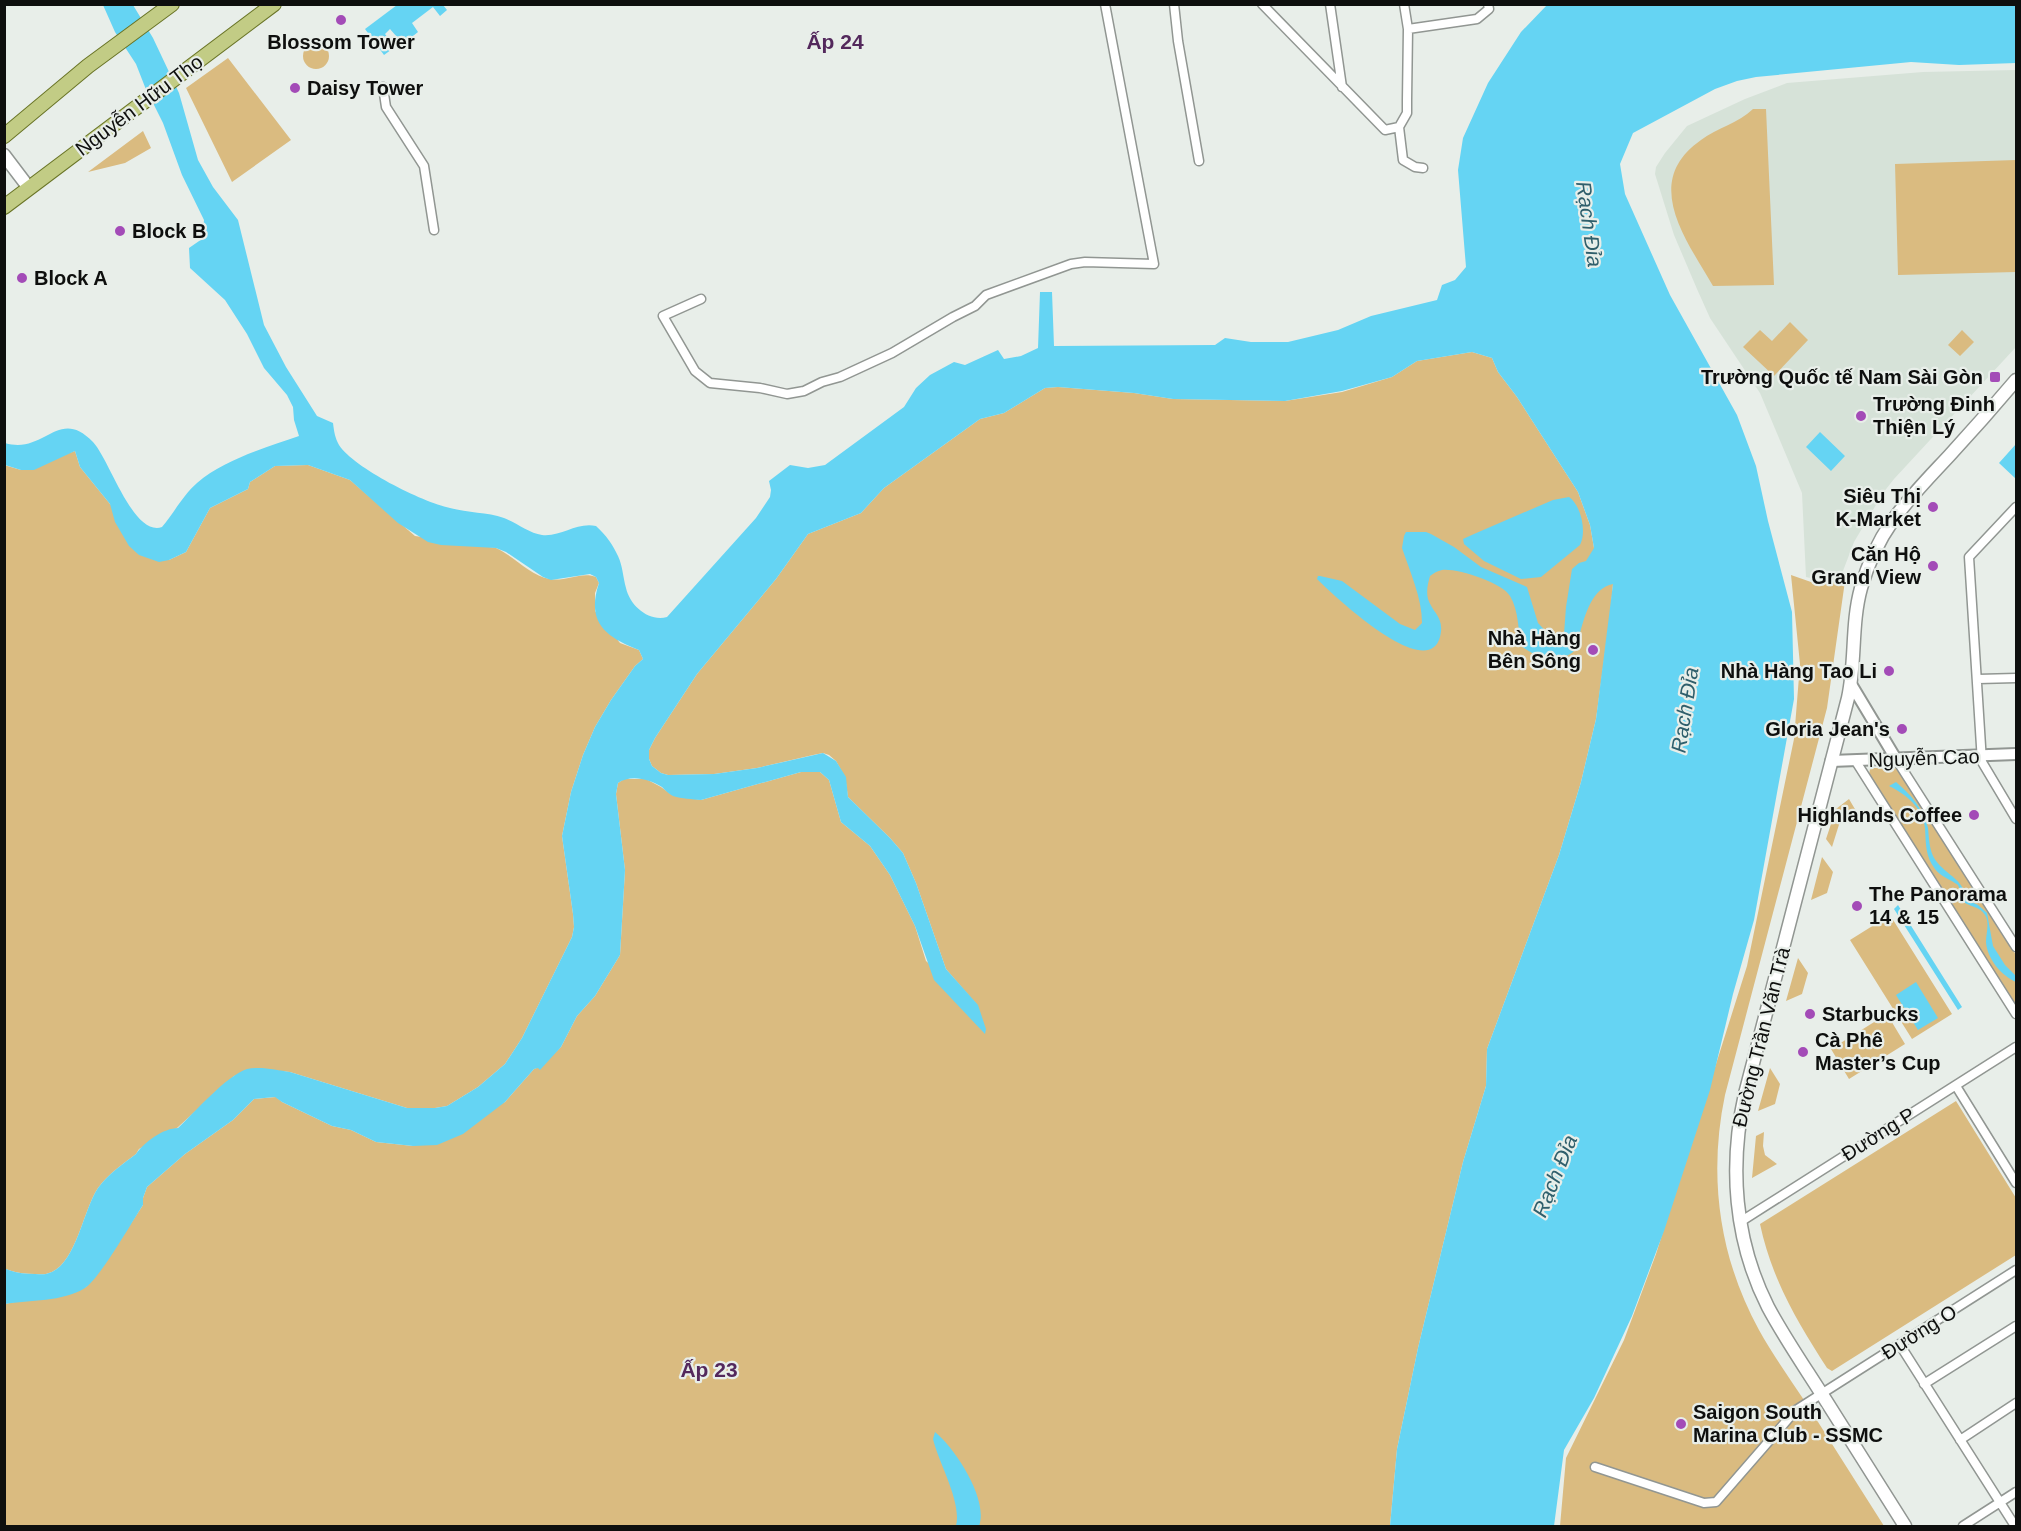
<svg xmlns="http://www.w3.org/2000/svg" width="2021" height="1531" font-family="Arial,sans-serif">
  <rect width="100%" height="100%" fill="#e8eee9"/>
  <path fill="#d6e2d8" d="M2016,70V347L1894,479L1883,493L1854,542L1838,584L1806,577L1802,493L1760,393L1710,318L1697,289L1674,235L1655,174L1656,167L1665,153L1687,126L1745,99L1787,83L1923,72Z"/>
  <path fill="#dabb80" d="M303 56a13 13 0 1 1 26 0a13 13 0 1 1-26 0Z
    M228,58L291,140L232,182L186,88Z
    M1753,109H1766L1774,285L1713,286C1686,239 1641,182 1701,140C1717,128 1739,123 1753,109Z
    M143,131L151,148L125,163L88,172Z
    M2016,160V272L1898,275L1895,164Z
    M1790,322L1808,340L1774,376L1743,347L1760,330L1772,341Z
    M1962,330L1974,342L1960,356L1948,345Z
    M1472,352L1492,358L1498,372L1517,397L1578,492L1590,525L1594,548L1613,584L1610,616L1596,719L1581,782L1559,855L1487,1049L1486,1086L1463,1162L1418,1348L1397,1449L1390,1526H5V1304L86,1287L103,1266L143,1205V1198L147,1187L185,1154L233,1120L254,1099L276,1097L282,1102L332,1126L351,1130L376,1142L413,1146L505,1102L534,1069L539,1067L561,1047L577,1016L595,996L620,955L625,870L616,794L618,783L624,779H646L661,787L672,795L701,800L801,772H820L829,780L841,822L870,846L890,875L915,926L926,961L978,1006L946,969L916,883L903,853L890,838L848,797L845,777L836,761L829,755L823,753L813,755L757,768L714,774L668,775L661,773L652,766L649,759V750L655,738L697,674L776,579L808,534L861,513L884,488L980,419L1004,413L1045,388L1058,387L1134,393L1173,399L1285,401L1342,392L1392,377L1417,361Z
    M75,451L80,467L110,504L169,560L186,552L210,508L248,489L250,482L275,466L308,465L350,480L415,536L496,548C514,556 530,576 550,579C565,582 582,571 596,577L599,583L595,593V611L620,643L639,650L643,659L635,666L611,700L595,727L583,755L571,792L562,836L573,914L574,927L572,937L522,1038L505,1064L478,1087L447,1106L435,1108H407L290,1072L258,1069L234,1076L177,1128L139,1149L136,1154C123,1164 108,1174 98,1188C83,1210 76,1265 49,1273C45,1275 40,1274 35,1274C25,1274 14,1273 4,1268V465L21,470Z
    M1791,575L1811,582L1845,581L1827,708L1725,1095C1708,1176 1719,1257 1759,1330C1773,1355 1790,1379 1806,1403C1832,1444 1858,1485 1884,1526H1560L1566,1458L1624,1340L1656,1254L1747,966L1794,739L1800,664Z
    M1873,768H1894L1899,770L2016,955V1006L1869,775L1870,769Z
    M1849,799L1859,816L1850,824L1842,815L1832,847L1826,839L1836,809Z
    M1822,857L1833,872L1827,893L1811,900Z
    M1890,915L1952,1014L1912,1039L1850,940Z
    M1798,958L1808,973L1802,994L1786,1001Z
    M1887,1014L1905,1044L1849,1079L1831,1049Z
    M1770,1068L1780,1084L1775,1104L1758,1111Z
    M1956,1101L2016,1198V1255L1832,1371L1827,1368C1797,1321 1772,1280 1760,1224Z
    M1764,1132L1763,1146L1765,1155L1777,1164L1752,1178L1756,1136Z"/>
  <path fill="#65d4f3" d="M103,5H133L153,38L179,93L198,160L213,187L238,220L264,325L286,367L317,416L333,423C334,431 335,438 339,445C354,468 422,502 450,508C468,513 487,512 504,518C517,523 529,533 542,535C562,537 576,522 596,526C606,535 613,545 618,556C623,567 623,578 626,588C630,606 649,622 667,617L756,518L770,497L771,490L769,481L790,465L808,468L825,465L904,407L916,388L930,375L954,362L965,365L998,350L1004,359L1021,356L1038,348L1040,292H1052L1054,346L1215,345L1225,338L1251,342H1288L1338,330L1371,316L1437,300L1442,285L1455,280L1466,267L1458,170L1463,138L1488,83L1521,32L1547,5H2016V63L1959,65L1911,62L1756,77L1737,81L1715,89L1633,133L1620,164L1625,194L1670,295L1737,415L1756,466L1768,521L1792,612L1794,699L1754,920L1733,994L1710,1090L1664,1231L1632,1316L1594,1398L1564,1450L1554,1526H1390L1397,1449L1418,1348L1463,1162L1486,1086L1487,1049L1559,855L1581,782L1596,719L1613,584C1592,588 1585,615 1580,633C1578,639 1578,646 1574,651C1569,656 1563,657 1556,658C1541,659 1533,654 1521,646C1518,630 1519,611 1510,596C1503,583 1457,568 1442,570C1437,571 1434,573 1430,576C1428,583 1426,591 1428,599C1433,614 1445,617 1440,637C1427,684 1332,594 1317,579L1318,576H1320L1342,581L1400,624L1415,630L1422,623C1422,598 1410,572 1402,548L1404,536L1406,532H1426L1431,534L1454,547L1481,567L1527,587L1538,623L1553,639L1557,640L1561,639L1564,634L1566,607L1572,569L1579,563L1586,561L1594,548L1590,525L1578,492L1517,397L1498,372L1492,358L1472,352L1417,361L1392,377L1342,391L1285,401L1173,399L1134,393L1058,387L1045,388L1004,413L980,419L884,488L861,513L808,534L776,579L697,674L655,738L649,750V759L652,766L661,773L668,775L714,774L757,768L823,753L836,761L846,777L848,797L890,838L903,853L916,883L946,969L978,1005L986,1029L985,1034L934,980L915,926L890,875L870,846L841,822L829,780L820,772H801L701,800C692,799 682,799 673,796C669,794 665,790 662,787C649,779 631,774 618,783L616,794L625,870L620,955L595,996L577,1016L561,1047L540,1070L538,1068L534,1069L505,1102L463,1134L437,1145L413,1146L376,1142L351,1130L332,1126L282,1102L275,1097L254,1099L233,1120L185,1154L147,1187L143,1198V1205C132,1222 100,1278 85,1288C63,1302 29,1300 5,1304L4,1268C14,1273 25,1274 35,1274C40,1274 45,1275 49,1273C76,1265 83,1210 98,1188C108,1174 123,1164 136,1154C144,1142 164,1128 178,1128C194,1113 227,1075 247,1069C261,1066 277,1070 290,1072L407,1108H435L447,1106L478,1087L505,1064L522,1038L572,937L574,927L573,914L562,836L571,792L583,755L595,727L611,700L635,666L643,659L639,650C605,637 586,622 599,583L596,577L590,574L551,580L543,577L506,552L496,548L441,545L428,542L398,523L350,480L308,465L275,466L250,482L248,489L210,508L186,552L169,560L159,562L139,555L129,546L115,522L110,504L80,467L75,451L34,470H21L5,465V443C45,455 58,406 93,442C110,460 133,537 162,527C174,513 183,495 197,483C225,459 265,448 299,436L294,420L293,407L287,395L264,368L247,334L225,300L190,268L189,248L202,239L204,220L182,175L163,123L145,87L136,64L115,32Z
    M397,5H443L447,10L440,16L433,7L412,23L418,32L403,44L390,29L385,34L395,47L384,55L365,29Z
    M1820,432L1845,456L1831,471L1806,447Z
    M2016,444V479L1999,463Z
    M1569,497C1581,505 1587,532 1580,545L1541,577L1521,579L1484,561L1464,544L1463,539L1474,534L1553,500Z
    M1896,782C1910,794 1924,809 1928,828C1929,837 1929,847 1933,856C1941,871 1956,876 1962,887C1965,891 1965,896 1967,900L1978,905L1987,913L1993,946L2005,965L2016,976V982C2002,976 1987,959 1986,942C1986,933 1990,923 1985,915C1980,907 1972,907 1965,903L1958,885C1950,879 1941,877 1935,869C1925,856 1926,843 1925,828C1923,808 1906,794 1889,786Z
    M1898,905L1962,1007L1958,1010L1894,909Z
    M1916,982L1938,1018L1918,1030L1896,995Z
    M935,1432C955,1448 989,1500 979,1526H956C962,1502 939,1464 933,1439Z"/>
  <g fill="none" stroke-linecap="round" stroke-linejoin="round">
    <g stroke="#919692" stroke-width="11">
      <path id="minor" d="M1174,4L1178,41L1199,161
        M1262,4L1385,130L1399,127
        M1330,4L1342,87
        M1404,4L1408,29L1407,100V113L1399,127L1403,160L1415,167L1423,168
        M1408,29L1477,19L1489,9L1488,4
        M383,87L386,107L424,166L434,230
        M701,299L663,316L695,371L710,383L760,388L787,394L804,391L822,382L840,377L892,353L953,317L975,306L986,295L1071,264L1085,262L1154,264L1105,4
        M2016,507L1969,557L1982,762L2016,819
        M1978,679L2016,678
        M1896,759L2016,947
        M1855,760L2016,1014
        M1956,1086L2016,1183
        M1740,1222L2016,1047
        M1900,1345L2015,1526
        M1924,1384L2016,1326
        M1960,1440L2016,1403
        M1595,1467L1704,1503L1716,1502L1796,1410L2016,1270
        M1963,1526L2016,1492"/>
    </g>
    <g stroke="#919692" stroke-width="14">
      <path id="tertiary" d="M1851,684L1896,759
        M1831,761L2016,754"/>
    </g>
    <g stroke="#919692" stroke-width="15">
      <path id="secondary" d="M4,155L29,188
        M1905,1526C1878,1483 1850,1439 1823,1396C1804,1366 1784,1337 1768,1307C1734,1240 1729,1165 1745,1094L1848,698C1856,662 1851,624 1861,588C1878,528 1908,500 1949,456C1972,431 1994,406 2016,380"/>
    </g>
    <g stroke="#697426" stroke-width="16">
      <path id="primary" d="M4,136L88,66L172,4
        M4,207L274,4"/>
    </g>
    <use href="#minor" stroke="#fff" stroke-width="8"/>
    <use href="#tertiary" stroke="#fff" stroke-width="10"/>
    <use href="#secondary" stroke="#fff" stroke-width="12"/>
    <use href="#primary" stroke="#c2cc85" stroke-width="14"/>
  </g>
  <g fill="#a34bb7" stroke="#e8eee9" stroke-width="2">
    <circle cx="341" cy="20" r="6"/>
    <circle cx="295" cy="88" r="6"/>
    <circle cx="120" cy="231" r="6"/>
    <circle cx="22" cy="278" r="6"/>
    <rect x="1989" y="371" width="12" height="12" rx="3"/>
    <circle cx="1861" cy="416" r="6"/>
    <circle cx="1933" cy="507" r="6"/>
    <circle cx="1933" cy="566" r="6"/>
    <circle cx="1593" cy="650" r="6"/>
    <circle cx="1889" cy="671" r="6"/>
    <circle cx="1902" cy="729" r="6"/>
    <circle cx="1974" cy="815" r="6"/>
    <circle cx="1857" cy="906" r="6"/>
    <circle cx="1810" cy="1014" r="6"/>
    <circle cx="1803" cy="1052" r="6"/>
    <circle cx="1681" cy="1424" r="6"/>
  </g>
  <g text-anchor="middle" stroke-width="4.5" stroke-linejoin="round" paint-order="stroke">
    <g font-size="20" font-weight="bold" fill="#0e0f0e" stroke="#e8eee9" text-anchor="start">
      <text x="341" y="49" text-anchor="middle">Blossom Tower</text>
      <text x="307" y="95">Daisy Tower</text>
      <text x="132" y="238">Block B</text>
      <text x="34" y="285">Block A</text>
      <text x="1983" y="384" text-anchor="end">Trường Quốc tế Nam Sài Gòn</text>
      <text x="1873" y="411">Trường Đinh<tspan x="1873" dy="23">Thiện Lý</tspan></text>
      <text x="1921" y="503" text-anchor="end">Siêu Thị<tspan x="1921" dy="23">K-Market</tspan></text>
      <text x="1921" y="561" text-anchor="end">Căn Hộ<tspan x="1921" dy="23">Grand View</tspan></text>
      <text x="1581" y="645" text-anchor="end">Nhà Hàng<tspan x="1581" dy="23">Bên Sông</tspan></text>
      <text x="1877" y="678" text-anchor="end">Nhà Hàng Tao Li</text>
      <text x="1890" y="736" text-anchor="end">Gloria Jean's</text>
      <text x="1962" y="822" text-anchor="end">Highlands Coffee</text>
      <text x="1869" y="901">The Panorama<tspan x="1869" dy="23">14 &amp; 15</tspan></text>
      <text x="1822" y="1021">Starbucks</text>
      <text x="1815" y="1047">Cà Phê<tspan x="1815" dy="23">Master’s Cup</tspan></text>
      <text x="1693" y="1419">Saigon South<tspan x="1693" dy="23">Marina Club - SSMC</tspan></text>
    </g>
    <g font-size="20" fill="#0e0f0e" stroke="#e8eee9">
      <text transform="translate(139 105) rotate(-37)" y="7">Nguyễn Hữu Thọ</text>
      <text transform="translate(1924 758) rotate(-2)" y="7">Nguyễn Cao</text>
      <text transform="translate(1761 1037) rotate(-76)" y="7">Đường Trần Văn Trà</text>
      <text transform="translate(1878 1134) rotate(-32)" y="7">Đường P</text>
      <text transform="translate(1919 1332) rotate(-32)" y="7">Đường O</text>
    </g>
    <g font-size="21" font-weight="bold" fill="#53285c" stroke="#e8eee9">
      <text x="835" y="49">Ấp 24</text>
      <text x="709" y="1377">Ấp 23</text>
    </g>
    <g font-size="21" font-style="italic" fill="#2f5f6c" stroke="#e8eee9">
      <text transform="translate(1589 224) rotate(82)" y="7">Rạch Đỉa</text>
      <text transform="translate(1685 710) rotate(-81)" y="7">Rạch Đỉa</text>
      <text transform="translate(1555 1176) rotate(-68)" y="7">Rạch Đỉa</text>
    </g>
  </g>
  <rect width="2021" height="1531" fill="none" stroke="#0e0f0e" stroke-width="12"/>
</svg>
